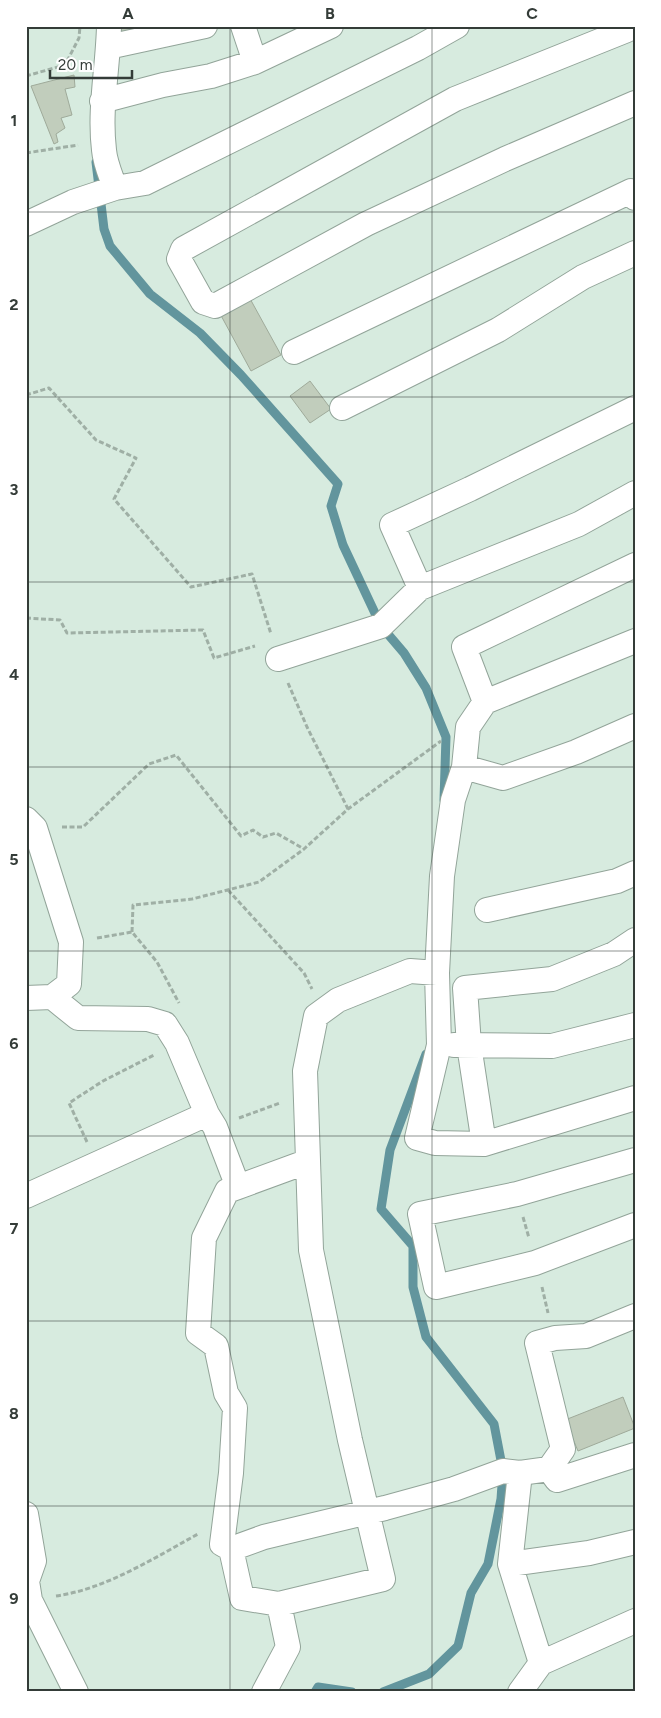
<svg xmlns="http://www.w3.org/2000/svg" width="661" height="1718" font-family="Figtree,sans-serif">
  <rect width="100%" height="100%" fill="#d7ebdf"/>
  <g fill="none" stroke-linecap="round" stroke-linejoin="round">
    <path stroke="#62959d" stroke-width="9" d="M96,162L104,229L110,246L150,294L200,333L241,375L338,484L331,506L343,545L381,626L404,653L426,688L446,737L444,800
      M315,1692L318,1687L352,1692
      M383,1692L429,1674L458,1646L471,1593L488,1564L501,1499L503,1471L494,1424L426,1337L413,1287V1246L381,1209L390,1150L426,1054"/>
  </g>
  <path fill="#c1cdbc" stroke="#9faa9a" d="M118,26H163L119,33Z
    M74,75L75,87L65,89L72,115L61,118L65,128L56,134L58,142L54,144L31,86Z
    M248,295L281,355L251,371L218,310Z
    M310,381L331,409L310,423L290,396Z
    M623,1397L635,1428L578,1451L565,1420Z"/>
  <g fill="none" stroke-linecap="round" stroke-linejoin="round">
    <g stroke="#92a499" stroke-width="26">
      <path id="minor" d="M109,26C108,68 99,109 104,150C105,163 111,176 115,188
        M243,26L255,62
        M627,30L455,99L183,249L179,259L203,302L215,306L366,224L505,159L635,103
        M108,47L205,26
        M102,101L163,85L211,76L255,62L331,26
        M26,224L73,202L115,188L145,183L418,48L457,26
        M294,352L631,191L635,198
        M342,408L498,330L583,277L635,253
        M635,565L464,647L485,702L468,727L464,767L453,800L442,876L437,973L439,1045L417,1138L435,1143L484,1144L635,1098
        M420,588L392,525L470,489L635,408
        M278,659L381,626L420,588L579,524L635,493
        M485,702L635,641
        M464,767L503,778L576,752L635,726
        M26,819L35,828L71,942L69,984L52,997L26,998
        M487,910L617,881L635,873
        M52,997L78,1018L148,1019L165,1024L177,1043L207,1114
        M454,1045L552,1046L635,1025
        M484,1144L469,1045L465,988L552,979L614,954L635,940
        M635,1160L517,1194L420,1214L436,1287L535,1263L635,1225
        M26,1196L207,1114L215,1127L238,1187
        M549,1469L563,1449L537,1343L555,1338L586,1336L635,1316
        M520,1473L510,1564L541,1663
        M26,1514L34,1561L27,1581L30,1600L76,1692
        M231,1549L264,1537L385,1508L454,1489L503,1471L520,1473L549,1469L557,1480L635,1455
        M510,1564L589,1553L635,1542
        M279,1604L383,1579L350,1440L311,1250L305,1071L316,1016L338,1000L410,971L437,973
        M264,1692L288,1647L279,1604L242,1598L231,1549L222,1544L231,1473L235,1408L226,1393L216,1346L198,1333L204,1238L227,1191L306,1162
        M520,1692L541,1663L635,1621"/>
    </g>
    <path stroke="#9fafa5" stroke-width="3" stroke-dasharray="5 2.5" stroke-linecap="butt" d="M26,76L65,65L79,38L80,26
      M26,153L78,145
      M26,395L49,388L96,440L136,458L114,499L191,587L252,574L271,634
      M26,618L60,620L67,633L203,630L214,658L255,646
      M288,683L307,727L348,809
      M62,827H83L149,764L176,755L241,836L253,830L263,837L276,833L304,849
      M228,890L304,973L312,989
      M132,932L133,905L192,899L259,882L304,849L348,809L441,741
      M97,938L132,932L157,962L179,1003
      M239,1118L280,1103
      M87,1142L69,1103L103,1081L154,1055
      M523,1217L529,1238
      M542,1287L548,1313
      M56,1596C106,1589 154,1558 198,1534"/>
    <use href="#minor" stroke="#fff" stroke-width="24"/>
  </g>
  <path fill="none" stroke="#343c38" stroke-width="1" stroke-opacity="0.55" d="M230,26V1692M432,26V1692M26,212H635M26,397H635M26,582H635M26,767H635M26,951H635M26,1136H635M26,1321H635M26,1506H635"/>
  <rect width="661" height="1718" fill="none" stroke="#ffffff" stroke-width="55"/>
  <path d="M50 70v8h82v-8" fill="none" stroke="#343c38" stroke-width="2.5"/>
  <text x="58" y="70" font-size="15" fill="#343c38" stroke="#ffffff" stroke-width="4" paint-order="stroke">20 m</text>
  <rect x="28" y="28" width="606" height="1662" fill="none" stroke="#343c38" stroke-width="2"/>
  <g font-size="16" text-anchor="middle" font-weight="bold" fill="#343c38">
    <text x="128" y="19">A</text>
    <text x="330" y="19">B</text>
    <text x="532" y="19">C</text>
    <text x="14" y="126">1</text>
    <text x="14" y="310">2</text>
    <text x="14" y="495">3</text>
    <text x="14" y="680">4</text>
    <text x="14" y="865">5</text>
    <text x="14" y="1049">6</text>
    <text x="14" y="1234">7</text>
    <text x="14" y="1419">8</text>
    <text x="14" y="1604">9</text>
  </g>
</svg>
